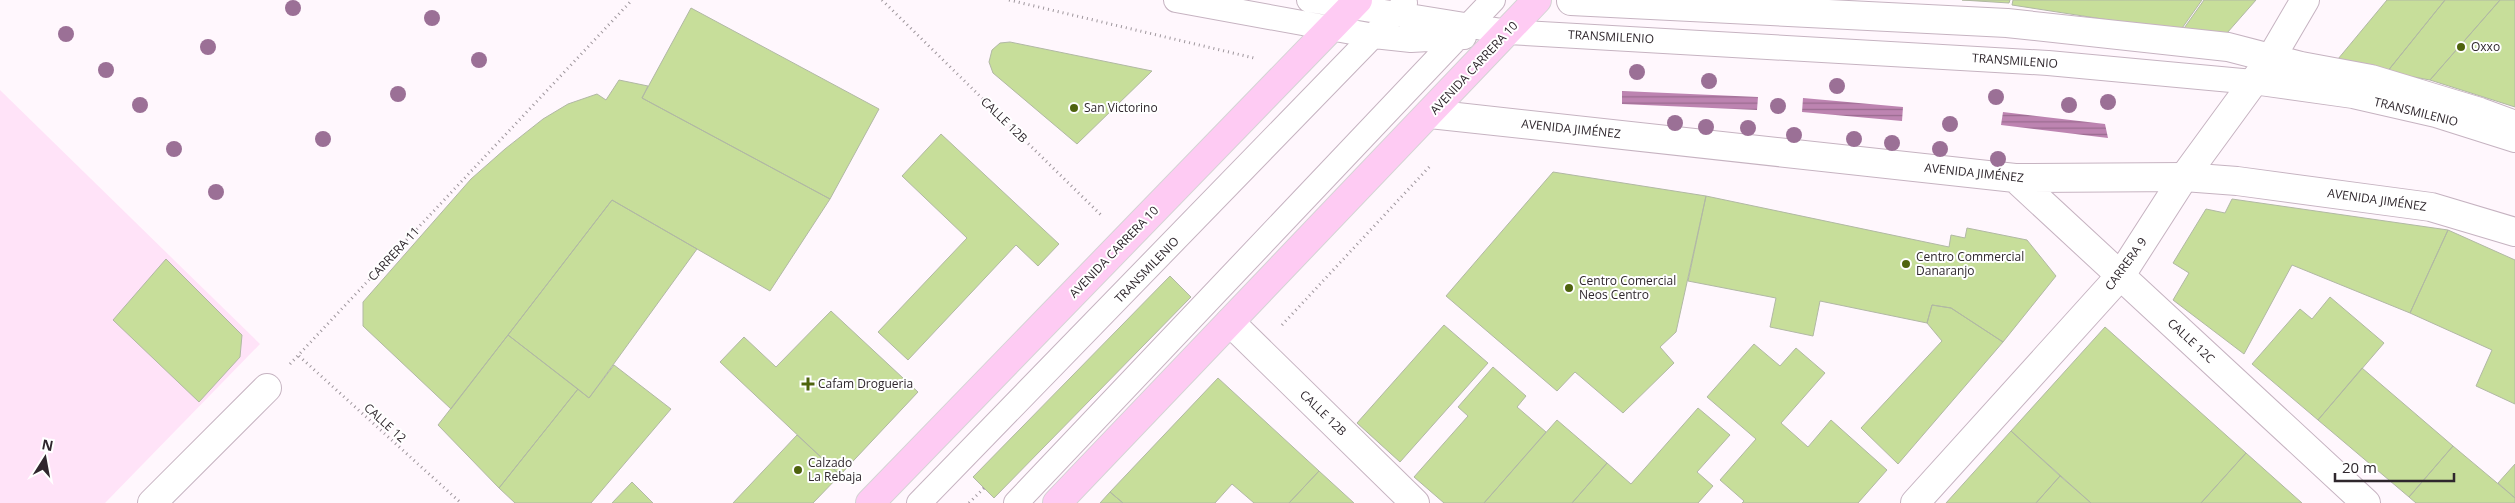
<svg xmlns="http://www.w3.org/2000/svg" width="2515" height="503" font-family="'Open Sans',sans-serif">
  <defs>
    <pattern id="water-rules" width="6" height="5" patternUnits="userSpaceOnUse" patternTransform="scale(1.25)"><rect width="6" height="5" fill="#bd84b1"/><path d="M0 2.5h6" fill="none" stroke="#9a6c90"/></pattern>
  </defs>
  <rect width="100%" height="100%" fill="#fff7fd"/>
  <path fill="#ffe3f8" d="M0,90L260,344L105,503H0Z"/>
  <path fill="url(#water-rules)" d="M1622,91L1758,97L1757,110L1622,104Z
    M1803,98L1903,107L1902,121L1802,112Z
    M2003,112L2105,124L2108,138L2001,125Z"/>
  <path fill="#c7de9a" stroke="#b1b8a4" d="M1962,0H2010L2009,3Z
    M2013,0H2202L2180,31L2012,5Z
    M2204,0H2256L2227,33L2182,31Z
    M2387,0H2445L2387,72L2333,65Z
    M2445,0H2500L2430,80L2387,72Z
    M2500,0H2515V107L2430,80Z
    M691,8L879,109L830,199L642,98Z
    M1010,42L1152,71L1077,144L993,73L989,62L992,50L1000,43Z
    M619,80L648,86L642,98L830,199L770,291L612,200L451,409L363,326V302L471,179L505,149L543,119L568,104L597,94L606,100Z
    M941,134L1059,244L1038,266L1016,245L908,360L878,332L967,238L902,176Z
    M1553,172L1706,196L1676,332L1660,347L1674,363L1623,413L1575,372L1557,391L1446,296Z
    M1706,196L1949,247L1951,235L1965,238L1967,228L2027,240L2056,276L2003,342L1951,308L1932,305L1927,323L1820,301L1813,336L1770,327L1776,298L1688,281Z
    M2232,199L2448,230L2410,313L2292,265L2244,354L2173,300L2189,273L2173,263L2206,209L2225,213Z
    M612,200L697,249L589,398L508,335Z
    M2448,230L2515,260V404L2476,386L2492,350L2410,313Z
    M166,259L242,335L240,357L199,402L113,320Z
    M1170,276L1191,297L994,498L973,477Z
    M2330,297L2384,343L2318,420L2252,364L2300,309L2312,319Z
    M1932,305L1951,308L2003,342L1898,464L1861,428L1942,341L1927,323Z
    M831,311L918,392L840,475L720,362L744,337L776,367Z
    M1444,325L1488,363L1400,462L1357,423Z
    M2105,327L2246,453L2201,503H2091L2011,431Z
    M508,335L578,389L499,488L438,425Z
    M1754,344L1780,366L1796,348L1825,373L1781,423L1808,447L1831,420L1887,470L1858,503H1742L1744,501L1720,480L1756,439L1707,397Z
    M614,365L671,409L591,503H515L499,488L578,389L589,398Z
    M1493,367L1526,396L1517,407L1546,432L1484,503H1444L1414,477L1468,416L1458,407Z
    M2362,368L2453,446L2409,497L2318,420Z
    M1218,378L1319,471L1289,503H1254L1232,484L1215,503H1123L1110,492Z
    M1698,408L1730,435L1697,472L1713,486L1698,503H1572L1607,463L1631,484Z
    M1557,420L1607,463L1572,503H1484Z
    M2011,431L2060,476L2036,503H1946Z
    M797,435L840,475L813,503H733Z
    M2453,446L2515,498V503H2416L2409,497Z
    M2246,453L2302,503H2201Z
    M2515,464V498L2498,483Z
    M1319,471L1354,503H1289Z
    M2060,476L2091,503H2036Z
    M632,482L653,503H612Z
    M1110,492L1123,503H1100Z"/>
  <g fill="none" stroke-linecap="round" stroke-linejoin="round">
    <g stroke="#c6b3c1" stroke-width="26">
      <path id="service" d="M1176,0L1374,36L1411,40L1464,37
        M1309,0L1508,32L2048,63L2253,82L2353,96L2436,115L2515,140
        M919,503L1405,3
        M1016,503L1493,0"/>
    </g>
    <g stroke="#c6b3c1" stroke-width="30">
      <path id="pedestrian" d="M1571,1L2007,23L2228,47L2301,66L2371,79L2480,112L2515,125
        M1430,114L2015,178L2184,177L2237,181L2431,207L2515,232
        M2015,178L2366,503"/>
    </g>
    <g stroke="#c6b3c1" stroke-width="30">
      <path id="minor" d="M1230,322L1415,503
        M152,503L267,388"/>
    </g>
    <g stroke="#c6b3c1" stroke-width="30">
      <path id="tertiary" d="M1915,503L2121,275L2184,177L2271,58L2305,0"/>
    </g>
    <g stroke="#d5d4d5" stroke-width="30">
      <path id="primary" d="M870,503L1358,0
        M1057,503L1537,0"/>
    </g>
    <path stroke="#9e969c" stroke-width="3" stroke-dasharray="1 4" stroke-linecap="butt" d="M882,0L1101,215
      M1009,0L1254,58
      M1282,325L1431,165
      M299,356L461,503
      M290,364L632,0
      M969,503L984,488"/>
    <use href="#service" stroke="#fff" stroke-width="24"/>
    <use href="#pedestrian" stroke="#fff" stroke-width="28"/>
    <use href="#minor" stroke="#fff" stroke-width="28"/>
    <use href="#tertiary" stroke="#fff" stroke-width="28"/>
    <use href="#primary" stroke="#fecbf3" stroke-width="28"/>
  </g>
  <g fill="#9b7096">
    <circle cx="293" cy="8" r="8"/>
    <circle cx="432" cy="18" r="8"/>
    <circle cx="66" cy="34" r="8"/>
    <circle cx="208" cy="47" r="8"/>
    <circle cx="479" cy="60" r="8"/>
    <circle cx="106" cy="70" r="8"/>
    <circle cx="1637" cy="72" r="8"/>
    <circle cx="1709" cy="81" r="8"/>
    <circle cx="1837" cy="86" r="8"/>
    <circle cx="398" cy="94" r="8"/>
    <circle cx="1996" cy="97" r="8"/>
    <circle cx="2108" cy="102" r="8"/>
    <circle cx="140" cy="105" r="8"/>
    <circle cx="2069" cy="105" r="8"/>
    <circle cx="1778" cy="106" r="8"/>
    <circle cx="1675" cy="123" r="8"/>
    <circle cx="1950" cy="124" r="8"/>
    <circle cx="1706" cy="127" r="8"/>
    <circle cx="1748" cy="128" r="8"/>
    <circle cx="1794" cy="135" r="8"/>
    <circle cx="323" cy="139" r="8"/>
    <circle cx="1854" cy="139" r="8"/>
    <circle cx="1892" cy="143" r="8"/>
    <circle cx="174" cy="149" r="8"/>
    <circle cx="1940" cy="149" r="8"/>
    <circle cx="1998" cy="159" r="8"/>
    <circle cx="216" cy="192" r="8"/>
  </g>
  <g fill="#4e630e" stroke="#fff" stroke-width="2">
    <circle cx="2461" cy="47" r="5"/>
    <circle cx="1074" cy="108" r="5"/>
    <circle cx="1906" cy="264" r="5"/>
    <circle cx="1569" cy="288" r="5"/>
    <path d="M805.5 376.5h5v5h5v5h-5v5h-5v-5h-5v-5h5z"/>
    <circle cx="798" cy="470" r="5"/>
  </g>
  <g text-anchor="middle" stroke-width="4" stroke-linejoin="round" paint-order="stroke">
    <g font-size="12" fill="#2f272d" stroke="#fff">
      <text transform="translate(1611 37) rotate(3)" y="4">TRANSMILENIO</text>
      <text transform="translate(2015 61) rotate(4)" y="4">TRANSMILENIO</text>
      <text transform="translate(1474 68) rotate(-47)" y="4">AVENIDA CARRERA 10</text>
      <text transform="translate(2416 112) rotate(14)" y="4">TRANSMILENIO</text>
      <text transform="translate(1004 120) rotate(44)" y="4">CALLE 12B</text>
      <text transform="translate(1571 129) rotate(6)" y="4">AVENIDA JIMÉNEZ</text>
      <text transform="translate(1974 173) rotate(6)" y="4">AVENIDA JIMÉNEZ</text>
      <text transform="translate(2377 200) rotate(8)" y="4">AVENIDA JIMÉNEZ</text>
      <text transform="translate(1114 252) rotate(-46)" y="4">AVENIDA CARRERA 10</text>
      <text transform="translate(394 254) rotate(-47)" y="4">CARRERA 11</text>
      <text transform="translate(2126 264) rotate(-54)" y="4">CARRERA 9</text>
      <text transform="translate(1147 270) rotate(-46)" y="4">TRANSMILENIO</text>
      <text transform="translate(2191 341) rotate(43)" y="4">CALLE 12C</text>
      <text transform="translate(1323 413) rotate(44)" y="4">CALLE 12B</text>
      <text transform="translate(385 423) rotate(42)" y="4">CALLE 12</text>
    </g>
    <g font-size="12" fill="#2f272d" stroke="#fff" text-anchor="start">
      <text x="2471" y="51">Oxxo</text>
      <text x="1084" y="112">San Victorino</text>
      <text x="1916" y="261">Centro Commercial<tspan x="1916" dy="14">Danaranjo</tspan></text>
      <text x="1579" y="285">Centro Comercial<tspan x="1579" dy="14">Neos Centro</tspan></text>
      <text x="818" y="388">Cafam Drogueria</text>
      <text x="808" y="467">Calzado<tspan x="808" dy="14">La Rebaja</tspan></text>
    </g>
  </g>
  <g transform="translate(45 458) rotate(11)" stroke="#ffffff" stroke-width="4" paint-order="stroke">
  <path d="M0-4L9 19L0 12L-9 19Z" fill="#2f272d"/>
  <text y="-8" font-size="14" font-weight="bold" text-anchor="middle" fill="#2f272d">N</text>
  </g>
  <path d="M2335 473v8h119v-8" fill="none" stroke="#2f272d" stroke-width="2.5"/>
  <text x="2342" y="473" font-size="15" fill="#2f272d" stroke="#ffffff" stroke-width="4" paint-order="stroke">20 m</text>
</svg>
